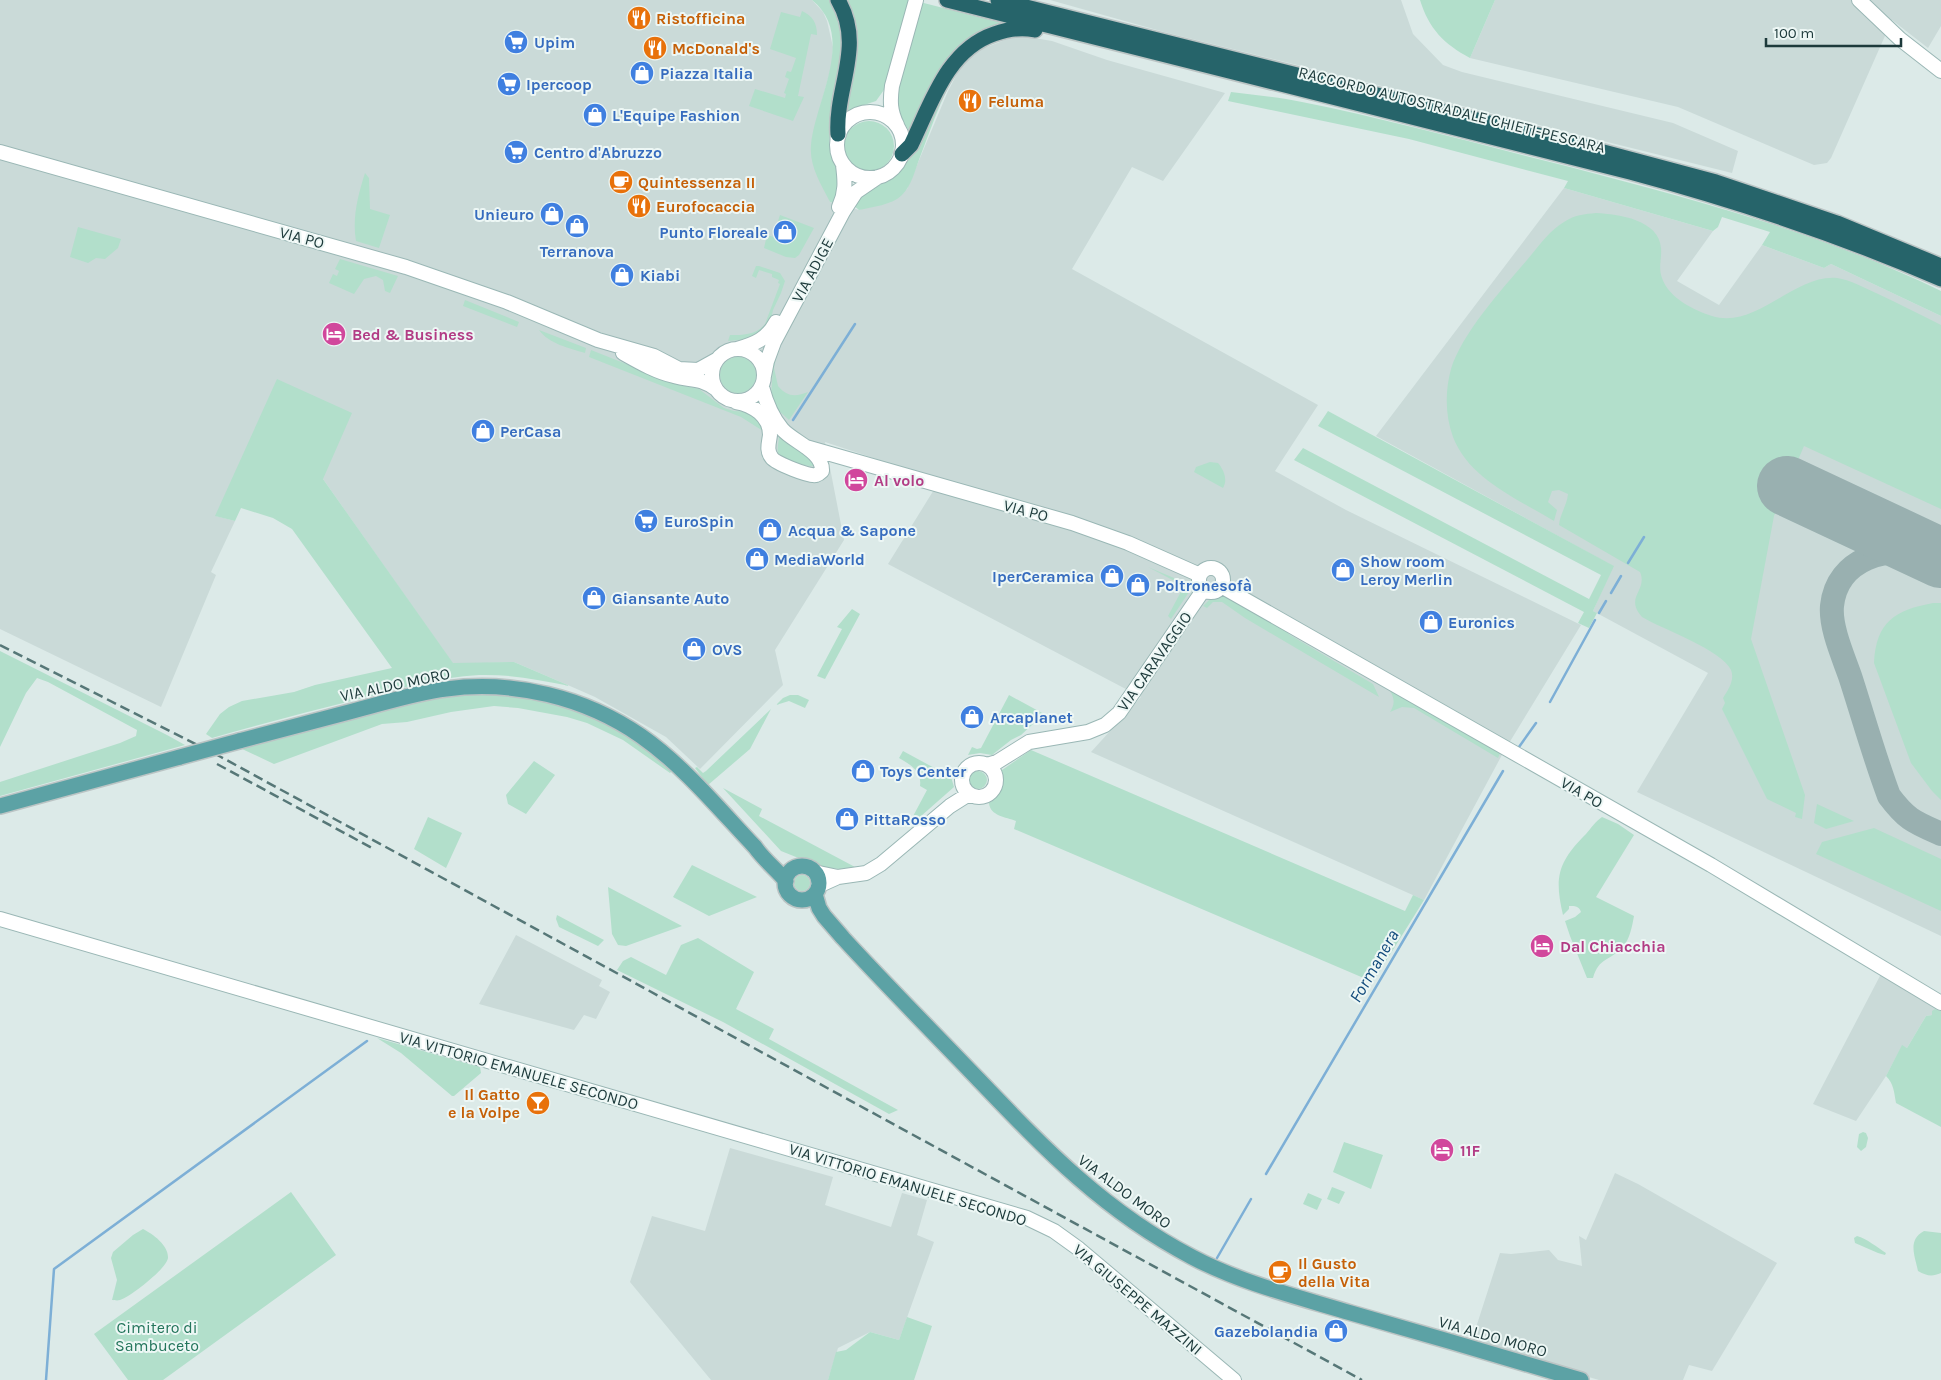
<svg xmlns="http://www.w3.org/2000/svg" width="1941" height="1380" font-family="Karla,sans-serif">
  <rect width="100%" height="100%" fill="#dceae8"/>
  <path fill="#cadad8" d="M0,0H812L823,12L827,21L833,47L832,64L813,134L830,202L859,210L907,189L948,91L959,70L970,57L979,50L1010,38V34L1052,41L1107,60L1225,93L1163,181L1132,167L1072,269L1318,405L1275,471L1346,510L1581,625L1503,753L1424,900L1091,752L1141,697L888,564L940,480L825,442L844,540L775,650L783,685L700,769L666,737L595,697L570,686L514,662L453,664L323,479L216,516L235,521L211,572L216,575L161,707L0,629Z
    M1050,0H1401L1413,34L1443,65L1462,72L1673,123L1738,151L1732,173L1164,32Z
    M1495,0H1941V26L1928,48L1892,20L1831,158L1827,163L1814,165L1678,107L1470,58Z
    M1564,188L1713,231L1677,281L1719,305L1762,245L1824,268L1831,264L1941,316V936L1637,792L1708,673L1593,611L1613,566L1376,436Z
    M516,935L602,980L599,986L610,992L596,1019L584,1015L574,1030L479,1004Z
    M1881,974L1941,1010L1935,1009L1932,1015L1926,1016L1907,1048L1902,1046L1886,1076L1856,1121L1813,1104Z
    M730,1148L833,1177L825,1205L891,1227L902,1193L927,1200L917,1235L934,1242L899,1340L870,1332L838,1348L828,1380H711L630,1282L652,1216L705,1231Z
    M1615,1173L1638,1184L1777,1263L1712,1371L1689,1365L1683,1380H1599L1471,1343L1500,1253L1511,1254L1549,1250L1558,1260L1582,1266L1579,1236L1586,1240Z"/>
  <path fill="#b2dfcb" d="M812,0H832L845,30L838,94L829,142L831,155L841,178L838,204L830,202C821,184 809,166 811,145C815,101 857,36 812,0Z
    M843,0H912L1006,24L984,33L910,132L898,114L886,87L876,101L846,111Z
    M1420,0H1495L1470,58C1444,44 1429,29 1420,0Z
    M802,11C813,16 817,23 817,35L811,34L798,96L804,97L793,121L749,106L755,89L785,98L786,94L784,93L789,79L785,77L787,71L791,72L796,58L770,49L781,12L800,17Z
    M1010,34V38C996,42 981,47 969,58C946,80 932,127 920,157C915,170 912,185 902,195C892,205 872,207 859,210L853,205L868,189L889,181L901,171L906,164L944,88L967,53Z
    M1231,92C1255,95 1279,97 1302,102C1392,120 1481,145 1570,167C1696,200 1824,234 1941,291V316L1831,264L1824,268L1762,245L1770,232L1722,217L1718,227L1713,231L1564,188L1568,181L1409,139L1228,101Z
    M844 146a25 25 0 1 1 50 0a25 25 0 1 1-50 0Z
    M365,173L369,178L370,209L390,215L379,248L356,241C352,218 358,195 365,173Z
    M1596,213C1619,214 1659,220 1661,248C1662,258 1658,268 1662,278C1669,298 1693,310 1712,316C1756,330 1794,274 1837,278C1850,280 1863,287 1876,293C1898,303 1919,314 1941,325V509L1804,446L1774,516L1751,639L1805,795L1802,819L1795,817L1796,813L1767,799L1722,709L1725,703L1723,698C1728,690 1735,680 1731,670C1722,650 1662,629 1642,617C1624,597 1648,591 1640,572L1559,525C1560,514 1567,505 1568,494L1559,490L1552,491L1548,502L1557,510L1554,521C1518,499 1469,479 1453,437C1445,415 1445,391 1451,369C1462,333 1502,289 1527,260C1538,247 1549,231 1564,222C1574,215 1585,214 1596,213Z
    M780,215L814,228L799,255L795,258L786,257L764,248L767,235L791,242L796,228L778,221Z
    M78,227L121,239L118,248L105,259L96,258L88,263L70,257Z
    M340,259L398,276L390,293L385,291L383,280L376,276L364,279L354,294L329,283L333,274L337,276L339,271L335,269Z
    M756,266H759L780,273L785,281L781,293L773,310L770,324L763,333L748,339L728,341L730,335C743,335 756,335 765,324L780,284L778,283L779,280L772,277V274L759,270L756,278L752,276Z
    M465,300L519,322L517,327L463,306Z
    M539,330L586,348L585,353C569,348 549,344 539,330Z
    M778,349L774,368L778,386C787,397 796,397 808,392L789,420L778,410L771,395L774,355Z
    M591,350L679,385L699,389L724,408L734,411L749,412L759,419L763,431L741,417L589,357Z
    M720 375a18 18 0 1 1 36 0a18 18 0 1 1-36 0Z
    M277,379L352,413L323,479L453,663L514,662L570,686C539,680 510,674 479,675C438,677 399,689 359,699C310,711 261,724 212,738L206,734L220,714L229,707L242,701L294,692L315,685L392,668L292,529L273,518L241,508L235,521L215,516Z
    M1328,411L1614,566L1593,611L1597,613L1589,628L1578,623L1584,612L1294,460L1303,448L1589,599L1601,575L1318,426Z
    M779,436L810,459L814,464L813,466C807,467 780,459 778,453C777,448 779,440 779,436Z
    M1210,462L1218,463C1224,470 1228,480 1223,488L1194,472L1196,467Z
    M1148,567L1193,586L1171,619L1168,616L1184,586Z
    M1220,594L1276,622L1290,635L1373,684L1379,697L1245,618L1222,602H1213L1207,608L1203,606L1212,597Z
    M1933,603H1941V800L1932,791L1911,763L1874,663C1876,622 1895,610 1933,603Z
    M852,609L860,614L825,679L817,676L842,629L837,627Z
    M0,651L167,735L185,745L0,796V782L120,743L136,736L137,730L48,682L37,678L26,693L0,747Z
    M1388,688L1501,751L1498,758L1414,708L1402,707L1390,712C1396,703 1394,696 1388,688Z
    M482,692L556,700L614,724L674,769L670,773L623,740L587,723L567,717L518,708L494,706L451,712L407,722L382,724L274,764L240,748L424,700L457,694Z
    M790,695H798L809,700L805,708L789,701L776,705L783,698Z
    M1009,695L1044,714L1021,735L1011,740L992,755L980,753L968,755L972,747L977,749L981,748Z
    M771,709L750,749L708,785L695,768L697,767L703,773L706,771Z
    M1031,750L1405,911L1413,895L1424,900L1373,982L1014,829L1016,821C1006,817 990,816 989,803C1003,795 1003,784 1002,770Z
    M903,751L951,777L954,787L912,824L911,820L927,790L920,786C922,771 911,765 899,758Z
    M534,761L555,775L526,814L508,804L506,795Z
    M969 780a9 9 0 1 1 18 0a9 9 0 1 1-18 0Z
    M723,788L762,809L759,816L855,867L840,869L821,867L781,851Z
    M1817,804L1854,821L1826,829L1814,823Z
    M428,817L462,833L446,868L414,849Z
    M1602,817L1618,824L1634,835L1596,897L1634,916C1632,927 1630,938 1623,947C1610,961 1599,957 1593,978H1587L1570,936L1565,921L1575,917L1581,912C1579,906 1575,906 1569,906V909L1563,915C1554,877 1558,862 1586,834C1591,828 1596,821 1602,817Z
    M1874,828L1941,859V911L1816,854L1822,842Z
    M692,865L757,897L709,916L673,897Z
    M794 883a8 8 0 1 1 16 0a8 8 0 1 1-16 0Z
    M608,887L682,926L626,946L618,945L612,934Z
    M557,915L604,940L598,946L559,927L556,919Z
    M698,938L754,972L736,1009L774,1029L769,1039L898,1110L889,1114L723,1022L617,970L623,961L631,957L666,975L681,945Z
    M1935,1009L1941,1011V1127L1896,1103C1894,1092 1894,1084 1886,1076L1902,1045L1907,1048L1926,1016L1932,1015V1011Z
    M377,1038L480,1067L481,1073L454,1096H452L401,1053Z
    M1863,1132L1866,1133L1868,1138L1866,1147L1861,1151L1857,1147L1859,1134Z
    M1344,1142L1383,1155L1371,1189L1333,1172Z
    M1332,1187L1345,1192L1339,1204L1327,1199Z
    M291,1192L336,1255L163,1380H128L94,1334Z
    M1308,1193L1322,1199L1317,1210L1303,1204Z
    M143,1229C153,1234 168,1245 168,1257C169,1267 129,1298 120,1300C117,1301 114,1300 112,1300L117,1280L111,1258L113,1252L133,1235Z
    M1924,1231L1941,1233V1273C1932,1277 1927,1276 1918,1271C1915,1256 1907,1240 1924,1231Z
    M1857,1236C1867,1239 1877,1247 1886,1253L1885,1255L1878,1253L1855,1243L1854,1238Z
    M907,1317L932,1326L914,1380H828L836,1352L846,1350L870,1332L899,1340Z"/>
  <g fill="none" stroke-linecap="round" stroke-linejoin="round">
    <path stroke="#7dafd6" stroke-width="2.5" d="M793,420L855,324
      M1628,563L1644,537
      M1611,593L1621,576
      M1599,613L1606,601
      M1550,702L1595,620
      M1519,747L1536,723
      M1266,1174L1503,771
      M1217,1258L1251,1199
      M46,1380L54,1269L367,1041"/>
    <path stroke="#99b0b0" stroke-width="24" d="M1929,553C1888,546 1837,557 1832,606C1830,627 1843,656 1850,676C1863,716 1874,756 1889,796C1907,820 1914,822 1941,834"/>
    <path stroke="#99b0b0" stroke-width="60" d="M1787,486L1941,558"/>
    <g stroke="#9ab7b5" stroke-width="16">
      <path id="secondary" d="M1859,0L1900,39L1941,71
        M837 145a33 33 0 1 1 66 0a33 33 0 1 1-66 0Z
        M897,125C890,111 890,101 892,86L916,0
        M0,152L406,267L507,302L598,340L654,356L679,369L698,370L716,360
        M839,207C846,192 845,181 843,165
        M712 375a26 26 0 1 1 52 0a26 26 0 1 1-52 0Z
        M737,349C755,344 767,339 776,322
        M623,353C639,362 656,372 674,376C692,381 699,377 716,389
        M764,376L767,361L774,342L843,212L856,192L878,177
        M736,402C753,405 770,416 770,435C769,443 766,451 772,458C776,463 809,477 816,475C819,474 820,473 822,471C823,451 793,442 782,429C772,417 766,402 762,387
        M806,447L1072,523L1128,543L1200,575
        M1199 580a12 12 0 1 1 24 0a12 12 0 1 1-24 0Z
        M1221,586L1711,865L1941,1003
        M962 780a17 17 0 1 1 34 0a17 17 0 1 1-34 0Z
        M987,765L997,762L1029,742L1088,732L1105,725L1119,713L1204,589
        M814,872L838,877L866,873L881,864L950,806L969,794
        M818,886L838,877
        M0,919L1027,1218L1054,1231L1079,1249L1234,1380"/>
    </g>
    <g stroke="#bbc4c4" stroke-width="18">
      <path id="primary" d="M239,741C277,731 315,721 353,711C384,703 414,693 446,689C513,680 585,697 641,736C684,766 719,809 755,847C764,860 776,869 786,881
        M0,806L180,757
        M785 883a17 17 0 1 1 34 0a17 17 0 1 1-34 0Z
        M815,894L819,908L824,916L843,938C887,986 933,1032 978,1079C1046,1150 1104,1211 1192,1257C1241,1283 1298,1297 1351,1313C1428,1335 1504,1357 1581,1380"/>
    </g>
    <g stroke="#bbc4c4" stroke-width="18">
      <path id="highway" d="M947,0L1630,172C1738,201 1838,234 1941,279
        M998,0L1581,146L1716,182L1837,223L1941,266
        M838,134C835,87 865,46 838,0
        M902,154L911,145C931,104 947,50 994,34C1008,29 1021,27 1035,30"/>
    </g>
    <use href="#secondary" stroke="#fff" stroke-width="14"/>
    <use href="#primary" stroke="#5ca2a5" stroke-width="15"/>
    <use href="#highway" stroke="#26646a" stroke-width="15"/>
    <path stroke="#567777" stroke-width="2.5" stroke-dasharray="10 5" stroke-linecap="butt" d="M0,645L221,757L1362,1380
      M217,764L372,848"/>
    <g stroke="#bbc4c4" stroke-width="18" stroke-linecap="butt">
      <path id="primary-bridge" d="M180,757L239,741"/>
    </g>
    <use href="#primary-bridge" stroke="#5ca2a5" stroke-width="15"/>
  </g>
  <defs>
    <g id="restaurant-disc" transform="scale(1.25)"><circle r="9.5" fill="#e8710a" stroke="#edf7f5"/><path d="M-5-6h1v4h1v-4h1v4h1v-4h1v5L-1.5 .5V6h-2V.5L-5-1ZM5-6V6H3V1.5H1.5Q1.5-4 5-6Z" fill="#fff"/></g>
    <g id="supermarket-disc" transform="scale(1.25)"><circle r="9.5" fill="#3f7fe0" stroke="#edf7f5"/><path d="M-6-5.5h2.5l.6 2H6L4.5 2H-2.5L-4.4-4H-6ZM-1.5 3.2a1.3 1.3 0 1 0 .1 0ZM3 3.2a1.3 1.3 0 1 0 .1 0Z" fill="#fff"/></g>
    <g id="shop-disc" transform="scale(1.25)"><circle r="9.5" fill="#3f7fe0" stroke="#edf7f5"/><path d="M-5-2.5h2.3a2.7 3.5 0 0 1 5.4 0H5L5.5 6h-11ZM-1.5-2.5h3a1.5 2.3 0 0 0-3 0Z" fill="#fff"/></g>
    <g id="cafe-disc" transform="scale(1.25)"><circle r="9.5" fill="#e8710a" stroke="#edf7f5"/><path d="M-5.5-4.5H6V0H3Q3 3.5 0 3.5H-2.5Q-5.5 3.5-5.5 0ZM3-3.2v2h1.7v-2ZM-6 4.5H4V6H-6Z" fill="#fff"/></g>
    <g id="hotel-disc" transform="scale(1.25)"><circle r="9.5" fill="#d1479c" stroke="#edf7f5"/><path d="M-6-4.5h1.5V1H6V5H4.5V3h-9V5H-6ZM-4 0a1.8 1.8 0 1 1 3.6 0ZM.5 0V-2.5h3Q6-2.5 6 0Z" fill="#fff"/></g>
    <g id="bar-disc" transform="scale(1.25)"><circle r="9.5" fill="#e8710a" stroke="#edf7f5"/><path d="M-6-5H6L.8 .8V4.5H3.5V6h-7V4.5H-.8V.8Z" fill="#fff"/></g>
  </defs>
  <g fill-rule="evenodd">
    <use href="#restaurant-disc" x="639" y="18"/>
    <use href="#supermarket-disc" x="516" y="42"/>
    <use href="#restaurant-disc" x="655" y="48"/>
    <use href="#shop-disc" x="642" y="73"/>
    <use href="#supermarket-disc" x="509" y="84"/>
    <use href="#restaurant-disc" x="970" y="101"/>
    <use href="#shop-disc" x="595" y="115"/>
    <use href="#supermarket-disc" x="516" y="152"/>
    <use href="#cafe-disc" x="621" y="182"/>
    <use href="#restaurant-disc" x="639" y="206"/>
    <use href="#shop-disc" x="552" y="214"/>
    <use href="#shop-disc" x="577" y="226"/>
    <use href="#shop-disc" x="785" y="232"/>
    <use href="#shop-disc" x="622" y="275"/>
    <use href="#hotel-disc" x="334" y="334"/>
    <use href="#shop-disc" x="483" y="431"/>
    <use href="#hotel-disc" x="856" y="480"/>
    <use href="#supermarket-disc" x="646" y="521"/>
    <use href="#shop-disc" x="770" y="530"/>
    <use href="#shop-disc" x="757" y="559"/>
    <use href="#shop-disc" x="1343" y="570"/>
    <use href="#shop-disc" x="1112" y="576"/>
    <use href="#shop-disc" x="1138" y="585"/>
    <use href="#shop-disc" x="594" y="598"/>
    <use href="#shop-disc" x="1431" y="622"/>
    <use href="#shop-disc" x="694" y="649"/>
    <use href="#shop-disc" x="972" y="717"/>
    <use href="#shop-disc" x="863" y="771"/>
    <use href="#shop-disc" x="847" y="819"/>
    <use href="#hotel-disc" x="1542" y="946"/>
    <use href="#bar-disc" x="538" y="1103"/>
    <use href="#hotel-disc" x="1442" y="1150"/>
    <use href="#cafe-disc" x="1280" y="1272"/>
    <use href="#shop-disc" x="1336" y="1331"/>
  </g>
  <g text-anchor="middle" stroke-width="4" stroke-linejoin="round" paint-order="stroke">
    <g font-size="16" font-weight="bold" fill="#c56008" stroke="#edf7f5" text-anchor="start">
      <text x="656" y="24">Ristofficina</text>
      <text x="672" y="54">McDonald's</text>
      <text x="988" y="107">Feluma</text>
      <text x="638" y="188">Quintessenza II</text>
      <text x="656" y="212">Eurofocaccia</text>
      <text x="520" y="1100" text-anchor="end">Il Gatto<tspan x="520" dy="18">e la Volpe</tspan></text>
      <text x="1298" y="1269">Il Gusto<tspan x="1298" dy="18">della Vita</tspan></text>
    </g>
    <g font-size="16" font-weight="bold" fill="#366cbe" stroke="#edf7f5" text-anchor="start">
      <text x="534" y="48">Upim</text>
      <text x="660" y="79">Piazza Italia</text>
      <text x="526" y="90">Ipercoop</text>
      <text x="612" y="121">L'Equipe Fashion</text>
      <text x="534" y="158">Centro d'Abruzzo</text>
      <text x="534" y="220" text-anchor="end">Unieuro</text>
      <text x="768" y="238" text-anchor="end">Punto Floreale</text>
      <text x="577" y="257" text-anchor="middle">Terranova</text>
      <text x="640" y="281">Kiabi</text>
      <text x="500" y="437">PerCasa</text>
      <text x="664" y="527">EuroSpin</text>
      <text x="788" y="536">Acqua &amp; Sapone</text>
      <text x="774" y="565">MediaWorld</text>
      <text x="1360" y="567">Show room<tspan x="1360" dy="18">Leroy Merlin</tspan></text>
      <text x="1094" y="582" text-anchor="end">IperCeramica</text>
      <text x="1156" y="591">Poltronesofà</text>
      <text x="612" y="604">Giansante Auto</text>
      <text x="1448" y="628">Euronics</text>
      <text x="712" y="655">OVS</text>
      <text x="990" y="723">Arcaplanet</text>
      <text x="880" y="777">Toys Center</text>
      <text x="864" y="825">PittaRosso</text>
      <text x="1318" y="1337" text-anchor="end">Gazebolandia</text>
    </g>
    <g font-size="16" fill="#1d3a3b" stroke="#edf7f5">
      <text transform="translate(1452 109) rotate(14)" y="6">RACCORDO AUTOSTRADALE CHIETI-PESCARA</text>
      <text transform="translate(302 237) rotate(15)" y="6">VIA PO</text>
      <text transform="translate(812 270) rotate(-62)" y="6">VIA ADIGE</text>
      <text transform="translate(1026 510) rotate(15)" y="6">VIA PO</text>
      <text transform="translate(1154 661) rotate(-55)" y="6">VIA CARAVAGGIO</text>
      <text transform="translate(395 684) rotate(-12)" y="6">VIA ALDO MORO</text>
      <text transform="translate(1582 792) rotate(30)" y="6">VIA PO</text>
      <text transform="translate(519 1070) rotate(16)" y="6">VIA VITTORIO EMANUELE SECONDO</text>
      <text transform="translate(908 1184) rotate(17)" y="6">VIA VITTORIO EMANUELE SECONDO</text>
      <text transform="translate(1125 1191) rotate(37)" y="6">VIA ALDO MORO</text>
      <text transform="translate(1138 1299) rotate(40)" y="6">VIA GIUSEPPE MAZZINI</text>
      <text transform="translate(1493 1336) rotate(16)" y="6">VIA ALDO MORO</text>
    </g>
    <g font-size="16" font-weight="bold" fill="#b23c85" stroke="#edf7f5" text-anchor="start">
      <text x="352" y="340">Bed &amp; Business</text>
      <text x="874" y="486">Al volo</text>
      <text x="1560" y="952">Dal Chiacchia</text>
      <text x="1460" y="1156">11F</text>
    </g>
    <g font-size="16" fill="#23755b" stroke="#edf7f5">
      <text x="157" y="1333">Cimitero di<tspan x="157" dy="18">Sambuceto</tspan></text>
    </g>
    <g font-size="18" font-style="italic" fill="#124b7c" stroke="#edf7f5">
      <text transform="translate(1374 966) rotate(-60)" y="6">Formanera</text>
    </g>
  </g>
  <path d="M1766 38v8h135v-8" fill="none" stroke="#1d3a3b" stroke-width="2.5"/>
  <text x="1774" y="38" font-size="15" fill="#1d3a3b" stroke="#edf7f5" stroke-width="4" paint-order="stroke">100 m</text>
</svg>
